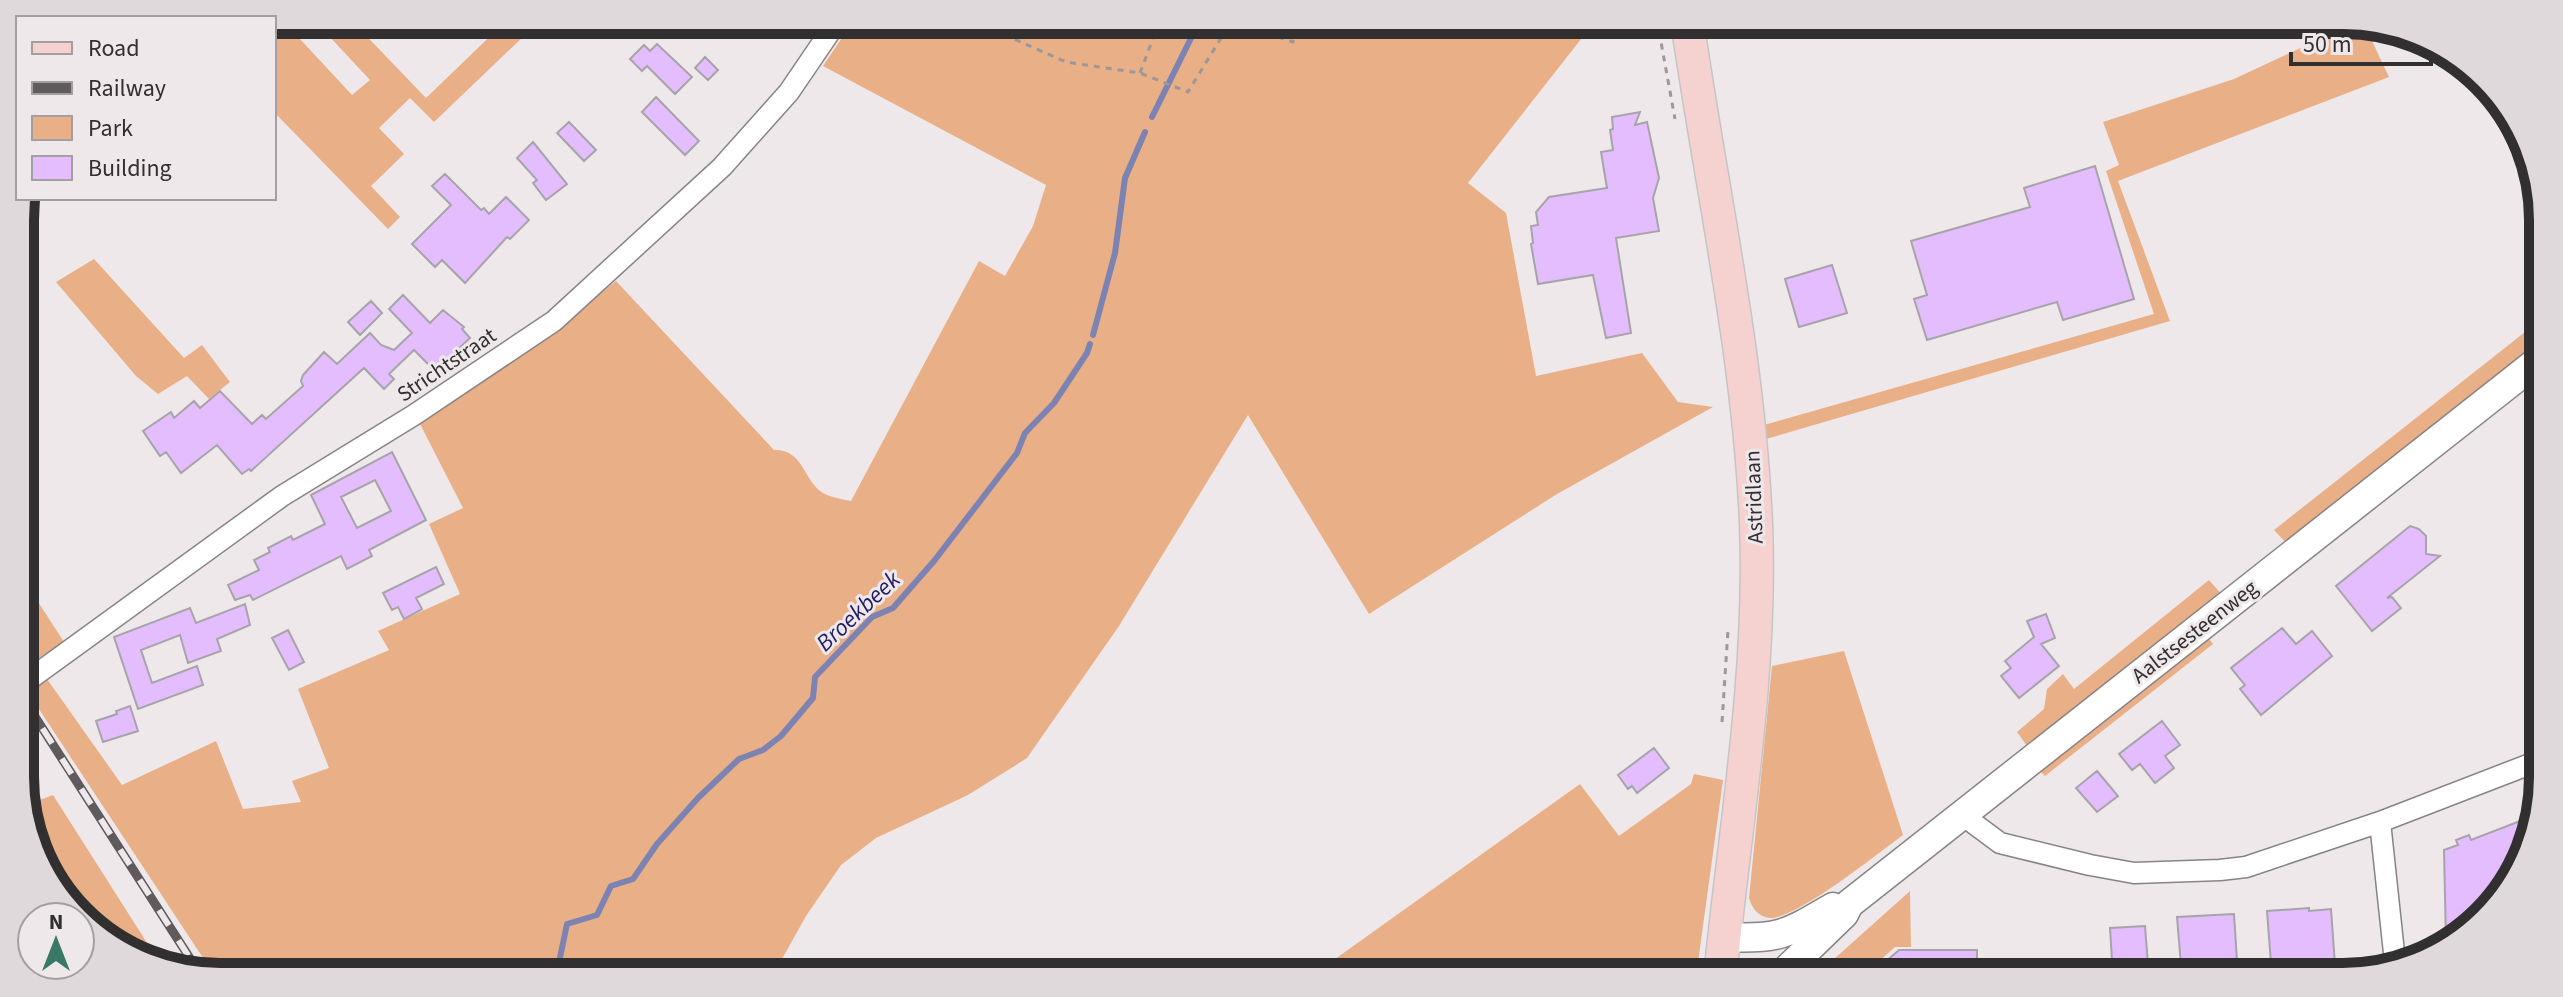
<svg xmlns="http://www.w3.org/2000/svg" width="2563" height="997" font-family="'Source Sans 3',sans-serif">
  <rect width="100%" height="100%" fill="#efe8eb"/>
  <path fill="#e9af86" d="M314,20H351L426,98L507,20H510L525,35L434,122L410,98L379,128L404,154L371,186L400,217L388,229L274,112V38L287,25L352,95L370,80Z
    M854,20H1071L1085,26L1088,20H1596L1468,183L1506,213L1536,376L1642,353L1678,402L1713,407L1557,494L1369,614L1248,415L1119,626L1027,758L968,795L876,838L841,865L806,916L772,977L215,976L29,694L47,679L122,785L216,741L243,809L301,802L292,781L329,768L298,689L389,650L378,631L460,594L429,524L463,508L420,424L549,334L616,281L774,450C802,449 803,477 820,491C827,497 842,499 851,501L979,261L1005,276L1033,226L1046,185L823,66Z
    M2356,22L2364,24L2389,77L2118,181L2170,321L1766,439L1764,425L2154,314L2106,171L2119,165L2103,122L2234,79Z
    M94,259L184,358L202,345L230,382L209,399L187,376L158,394L136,376L56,282Z
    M2539,321V346L2288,545L2274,530Z
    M22,577L64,642L23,668Z
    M2209,580L2223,596L2195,620L2213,644L2045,776L2034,765L2097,715L2084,700L2027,746L2017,732L2044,709L2047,689L2063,674L2074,689Z
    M1844,651L1903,835C1877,854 1798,918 1770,918C1758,917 1752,908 1749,898L1772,666Z
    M1694,774L1723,780L1696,977H1310L1580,784L1619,836L1691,784Z
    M53,795L163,968L155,966L69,909L24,816V806Z
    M1910,891L1911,947H1895L1861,977H1814Z"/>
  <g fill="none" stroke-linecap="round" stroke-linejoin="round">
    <path stroke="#7c83b2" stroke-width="6" d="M1152,117L1200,20
      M1093,335L1115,253L1125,178L1145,132
      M548,977L557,972L567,924L597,915L611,886L633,879L657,844L698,798L739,759L763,750L781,736L813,698L815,677L872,617L893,608L934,561L1017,453L1025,433L1054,403L1087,353L1090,344"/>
  </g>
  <path fill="#e3bdfd" stroke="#a7a4a9" stroke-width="2" fill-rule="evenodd" d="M1075,20H1094L1087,38L1071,32Z
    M657,44L692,77L675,94L647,66L642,71L630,59L644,45L650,51Z
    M705,57L718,70L708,80L695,68Z
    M656,97L699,141L685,155L642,112Z
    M1640,112L1635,125L1647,122L1659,178L1653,198L1659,231L1616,238L1631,333L1606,338L1593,275L1538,284L1531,244L1533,243L1531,226L1538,225L1536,212L1549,197L1607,188L1601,152L1613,150L1610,130L1613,129L1612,117Z
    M569,122L596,150L584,161L557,133Z
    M533,142L567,184L546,200L533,183L537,180L517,158Z
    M2095,166L2134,299L2063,320L2057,302L1927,340L1914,299L1927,295L1911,241L2030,207L2024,188Z
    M445,174L481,210L484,208L489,214L506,197L529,220L510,239L507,237L465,283L442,260L435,267L412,244L451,205L432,186Z
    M1832,265L1847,313L1799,327L1785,279Z
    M403,295L430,323L443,310L464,327L462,329L470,338L435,371L414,350L389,374L394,379L384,389L364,368L251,471L249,469L242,474L217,445L181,473L166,452L160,456L143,431L171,412L174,418L194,401L200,408L220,391L252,424L262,415L266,419L303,386L301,381L303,375L324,352L337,364L370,333L381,345L394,350L412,333L389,309Z
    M371,301L382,313L360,335L348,322Z
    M392,452L426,520L369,550L372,556L347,569L341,556L253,600L250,595L235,600L228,585L259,570L254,560L270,552L268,548L291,536L293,540L325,524L311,495ZM375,480L391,511L357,528L341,497Z
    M2410,526L2419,529L2426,536V554L2440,556L2387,598L2392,597L2401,608L2372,631L2336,586Z
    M436,567L444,584L416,598L422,609L404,619L398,607L392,610L383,593Z
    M245,604L250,625L217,639L221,651L188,663L180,635L141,650L152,683L197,666L203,685L138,709L114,637L190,608L196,623Z
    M2046,614L2055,638L2041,644L2059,666L2019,698L2001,676L2011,668L2005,661L2034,637L2027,621Z
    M2282,628L2296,644L2312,631L2332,656L2261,715L2240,689L2245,685L2231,668Z
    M288,630L304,662L289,670L272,638Z
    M130,706L138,731L103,742L96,721L117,714L116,711Z
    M2162,721L2180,745L2165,756L2174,768L2155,783L2140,764L2132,770L2119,754Z
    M1654,748L1669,768L1637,793L1632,786L1628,789L1618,775Z
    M2097,771L2118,796L2097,812L2076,788Z
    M2533,816L2532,842L2464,936L2446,943L2444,850L2458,845L2456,840L2469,835L2471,840Z
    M2309,908V911L2331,909L2335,965L2313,967L2314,977H2272L2267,911Z
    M2234,914L2238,977H2182L2177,917Z
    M2145,926L2149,977H2113L2110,928Z
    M1899,950H1977V977H1868Z"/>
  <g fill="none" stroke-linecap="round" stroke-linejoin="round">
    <g stroke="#898386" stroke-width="23">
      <path id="minor" d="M23,684L282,496L414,415L554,321L722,167L789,92L838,20
        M1961,814L2000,843L2090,865L2134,873L2220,870L2246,867L2380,822L2533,763
        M2380,822L2395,962"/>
    </g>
    <g stroke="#898386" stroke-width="31">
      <path id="secondary" d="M1724,937C1779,940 1787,934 1833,907
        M1779,977L1844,914L1849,904L2539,360"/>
    </g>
    <g stroke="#c6c5c5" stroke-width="35">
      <path id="primary" d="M1687,20C1711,188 1749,354 1756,524C1762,676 1735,827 1720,977"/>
    </g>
    <path stroke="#9c9799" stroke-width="3" stroke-dasharray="6 6" stroke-linecap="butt" d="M971,20L1066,62L1140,73L1188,92L1232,20
      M1265,20L1269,34L1293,42L1297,20
      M1657,20L1675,119
      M1140,73L1160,20
      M1722,722L1728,630"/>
    <use href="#minor" stroke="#fff" stroke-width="20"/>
    <use href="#secondary" stroke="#fff" stroke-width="28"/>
    <use href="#primary" stroke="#f5d1d0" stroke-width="32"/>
    <g stroke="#5f5b5d" stroke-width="9">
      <path id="rail" d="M23,698L200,974"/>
    </g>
    <use href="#rail" stroke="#efe8eb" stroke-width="6" stroke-dasharray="18" stroke-linecap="butt"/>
  </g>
  <g text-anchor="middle" stroke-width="6" stroke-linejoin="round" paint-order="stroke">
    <g font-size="22" fill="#322f30" stroke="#efe8eb">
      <text transform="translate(446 364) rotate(-34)" y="8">Strichtstraat</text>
      <text transform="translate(1753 497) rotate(-92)" y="8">Astridlaan</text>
      <text transform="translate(2194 631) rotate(-38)" y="8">Aalstsesteenweg</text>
    </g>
    <g font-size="24" font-style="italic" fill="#1f1d67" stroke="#efe8eb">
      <text transform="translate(858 611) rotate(-43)" y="8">Broekbeek</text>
    </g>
  </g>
  <path d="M0 0H2563V997H0ZM220 34H2343A186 186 0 0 1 2529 220V777A186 186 0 0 1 2343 963H220A186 186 0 0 1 34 777V220A186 186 0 0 1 220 34Z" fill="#e0d9dc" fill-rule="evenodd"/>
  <path fill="none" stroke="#322f30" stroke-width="10" d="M220 34H2343A186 186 0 0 1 2529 220V777A186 186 0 0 1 2343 963H220A186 186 0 0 1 34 777V220A186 186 0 0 1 220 34Z"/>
  <rect x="16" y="16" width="260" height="184" fill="#efe8eb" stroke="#a39ea0" stroke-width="2"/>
  <rect x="32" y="42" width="40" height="12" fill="#f5d1d0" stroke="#a39ea0" stroke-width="2"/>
  <text x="88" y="56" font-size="24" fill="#322f30">Road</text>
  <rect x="32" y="82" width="40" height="12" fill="#5f5b5d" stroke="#a39ea0" stroke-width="2"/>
  <text x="88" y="96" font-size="24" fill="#322f30">Railway</text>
  <rect x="32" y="116" width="40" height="24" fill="#e9af86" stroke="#a39ea0" stroke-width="2"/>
  <text x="88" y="136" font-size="24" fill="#322f30">Park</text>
  <rect x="32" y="156" width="40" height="24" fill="#e3bdfd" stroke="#a39ea0" stroke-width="2"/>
  <text x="88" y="176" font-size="24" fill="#322f30">Building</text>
  <g transform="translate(56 941)"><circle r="38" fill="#efe8eb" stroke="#a39ea0" stroke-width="2"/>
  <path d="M0-6L14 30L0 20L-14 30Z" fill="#397866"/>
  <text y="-12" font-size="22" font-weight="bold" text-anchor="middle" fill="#322f30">N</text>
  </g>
  <path d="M2291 52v12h140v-12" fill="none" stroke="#322f30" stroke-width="4"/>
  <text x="2303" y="52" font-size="24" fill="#322f30" stroke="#efe8eb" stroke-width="6" paint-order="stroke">50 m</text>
</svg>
